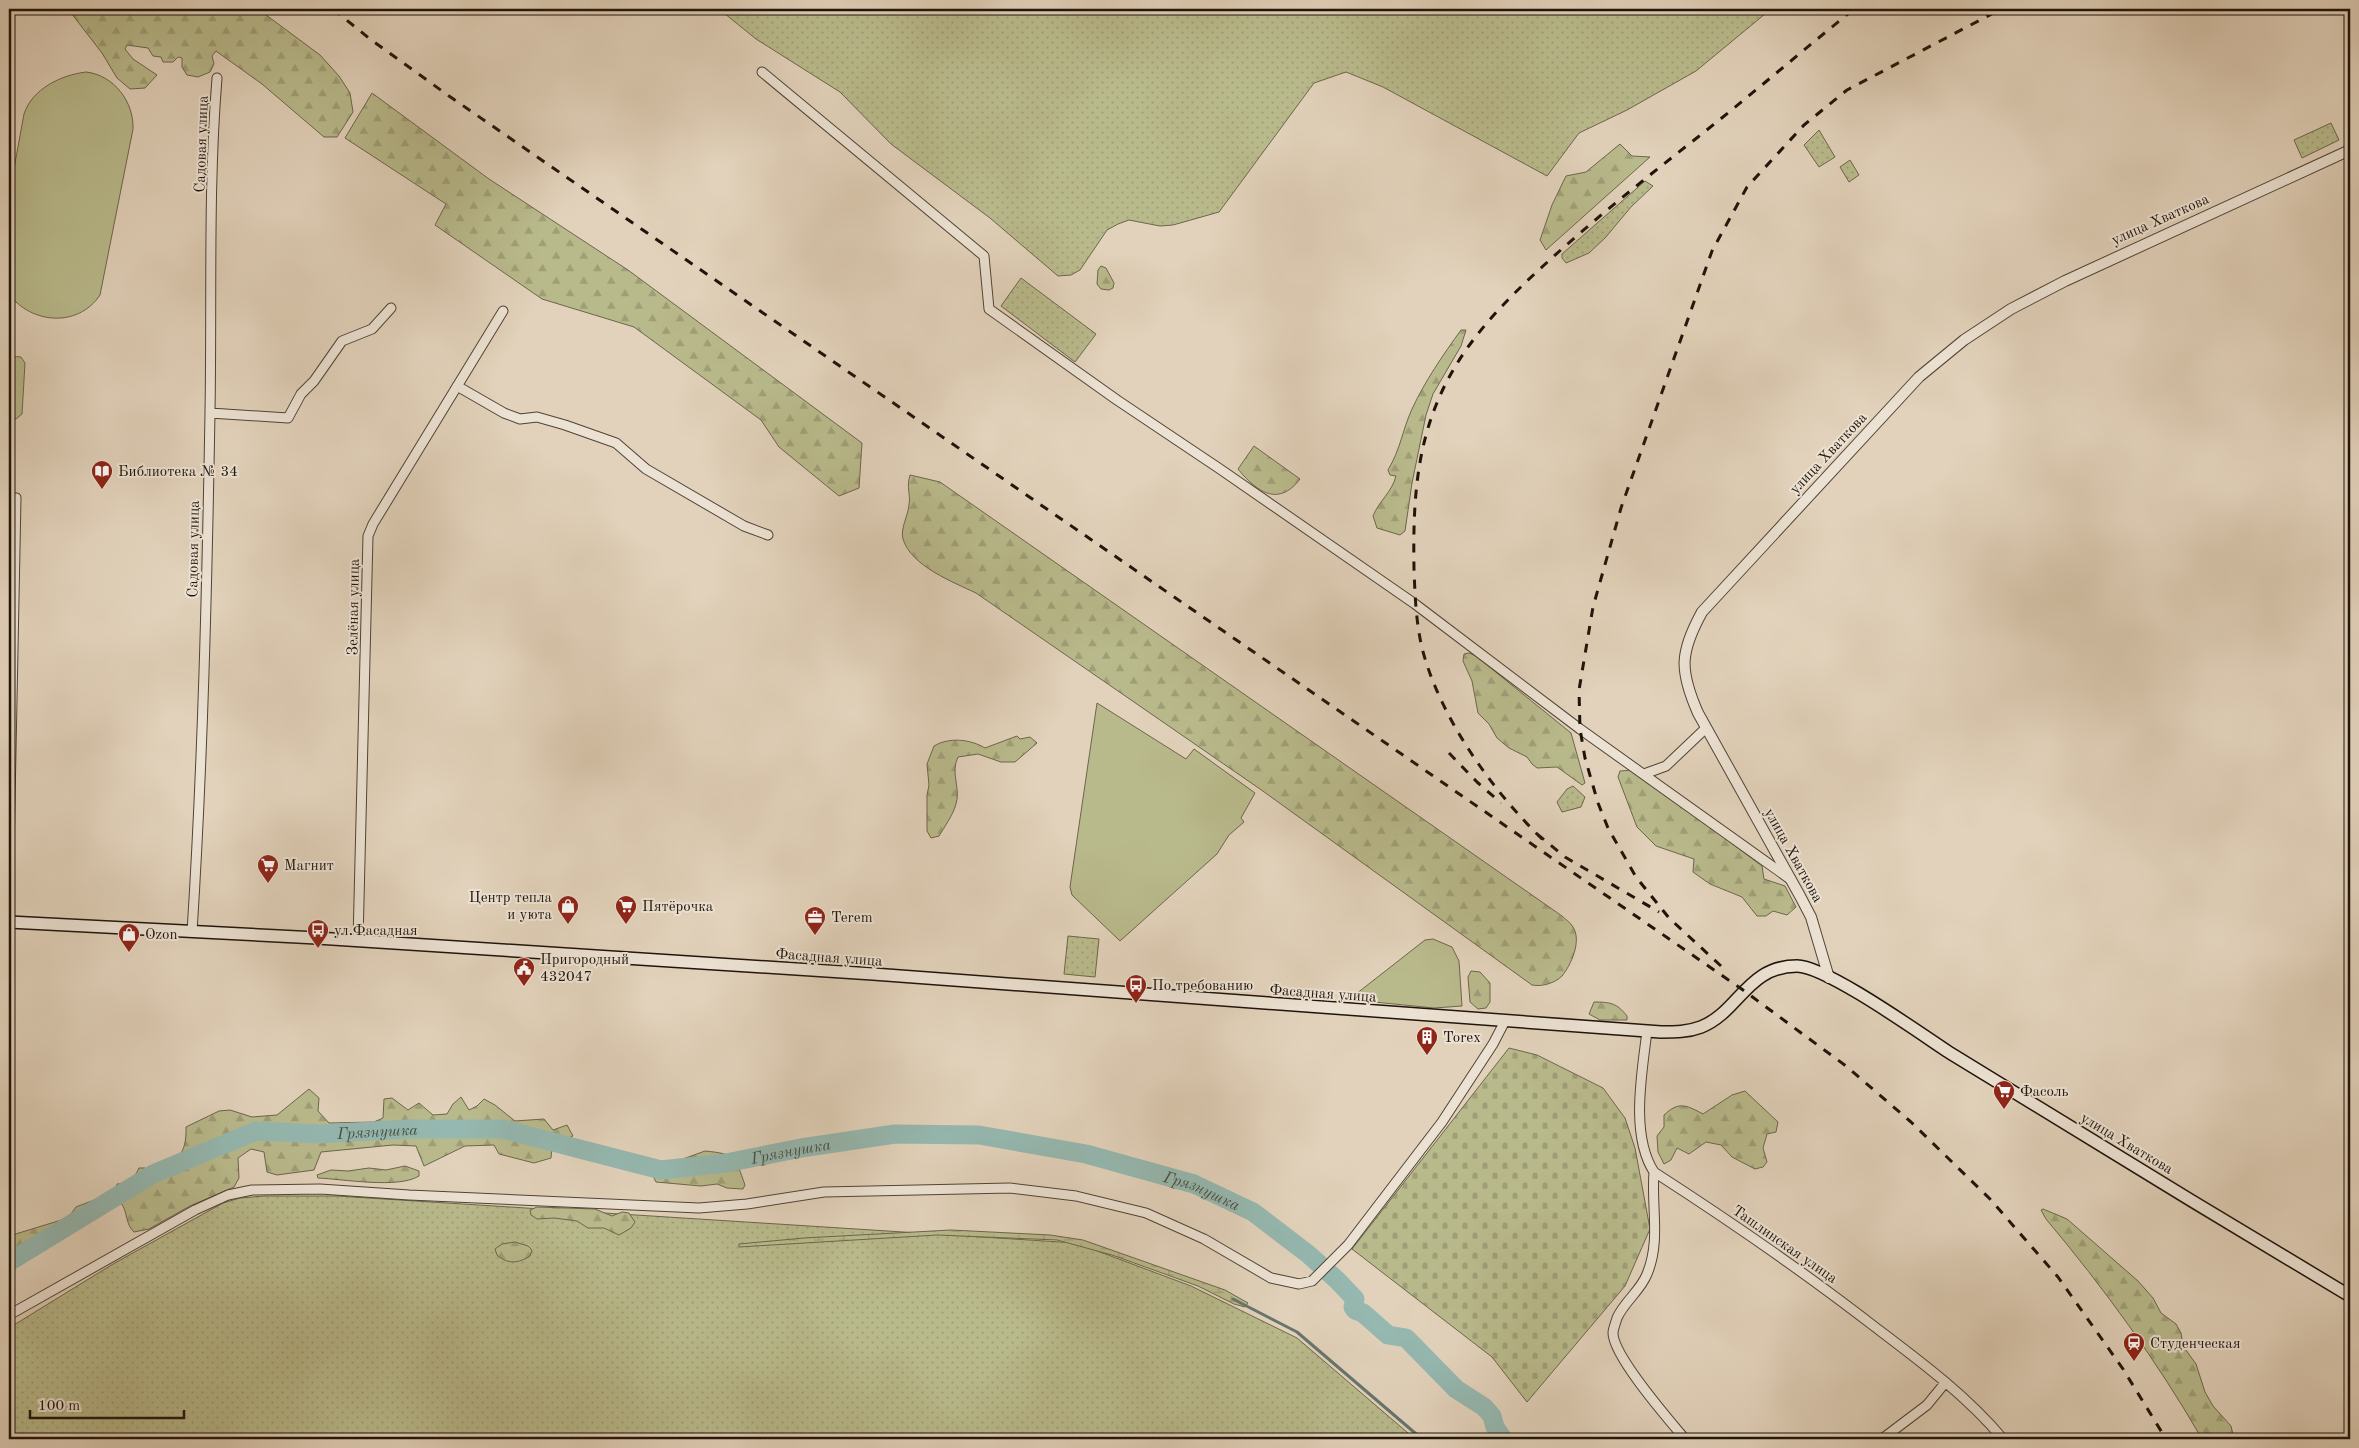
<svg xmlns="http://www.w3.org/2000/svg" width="2359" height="1448" font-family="'Old Standard TT',serif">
  <defs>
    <pattern id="grass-dots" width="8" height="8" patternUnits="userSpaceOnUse" patternTransform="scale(1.25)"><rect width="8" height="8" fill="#b9ba8c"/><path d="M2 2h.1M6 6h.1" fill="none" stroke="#9f9f77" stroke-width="1.8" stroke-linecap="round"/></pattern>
    <pattern id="forest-firs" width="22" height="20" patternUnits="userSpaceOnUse" patternTransform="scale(1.25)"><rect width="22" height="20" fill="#b9ba8c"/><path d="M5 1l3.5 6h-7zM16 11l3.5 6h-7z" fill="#9f9f77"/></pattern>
    <pattern id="wetland-marsh" width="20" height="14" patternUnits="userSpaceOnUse" patternTransform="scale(1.25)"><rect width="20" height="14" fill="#b9ba8c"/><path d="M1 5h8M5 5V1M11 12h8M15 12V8" fill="none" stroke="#9f9f77"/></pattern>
    <pattern id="cemetery-stones" width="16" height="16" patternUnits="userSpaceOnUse" patternTransform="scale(1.25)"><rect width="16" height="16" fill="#b9ba8c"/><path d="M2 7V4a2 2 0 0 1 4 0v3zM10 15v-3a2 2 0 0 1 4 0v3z" fill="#9f9f77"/></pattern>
  </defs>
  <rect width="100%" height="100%" fill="#e2d2bb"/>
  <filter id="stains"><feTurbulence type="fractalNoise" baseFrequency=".004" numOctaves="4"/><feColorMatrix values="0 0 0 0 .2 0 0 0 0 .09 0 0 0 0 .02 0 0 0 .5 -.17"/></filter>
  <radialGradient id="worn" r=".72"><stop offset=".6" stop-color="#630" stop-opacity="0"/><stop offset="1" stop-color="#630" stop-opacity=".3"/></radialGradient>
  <path fill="url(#grass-dots)" stroke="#6c664b" d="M719,9H1771L1696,71L1627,110L1579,133L1547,176L1383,87L1346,72L1314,83L1219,212L1173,225L1160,226L1129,220L1118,224L1107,230L1080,270L1071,275L1058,276L990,218L891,144L840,92L756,39Z
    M2331,123L2339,140L2302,158L2294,140Z
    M1819,130L1835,157L1819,167L1804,145Z
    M1850,160L1859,175L1849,182L1840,167Z
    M1645,181L1653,186L1631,207L1605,238L1589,253L1566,263L1562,258V254Z
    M1021,278L1096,334L1075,362L1001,306Z
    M1573,786L1585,797L1581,807L1562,812L1557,802L1567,789Z
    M1068,936L1099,939L1095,977L1064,974Z
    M264,1196H337L1076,1243L1191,1286L1297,1338L1415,1439H9V1328L113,1264L223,1203L240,1198Z"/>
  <path fill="url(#forest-firs)" stroke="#6c664b" d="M68,9H258L320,55L339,76L350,93L353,112L337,137H324L262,84L216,51L212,56L214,64L210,72L198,77L187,75L182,67V58L178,57L173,62H163L161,57L153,56L148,48L127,45L125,49L133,59L157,75L145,88L130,89L117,78L102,53Z
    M372,93L489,179L628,270L862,443L859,488L839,496L779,447L761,420L634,327L542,299L435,225L446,204L345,138Z
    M1620,144L1632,156L1650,157L1546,250L1540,240L1552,205L1566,176L1586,172Z
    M1101,266L1106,268L1114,283L1113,288L1109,290L1101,289L1097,284L1098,270Z
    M1461,330H1466L1461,346L1433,394L1426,415L1412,483L1405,531L1400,535L1377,528L1373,516C1379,501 1392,492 1396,476L1390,475L1388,470C1401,448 1402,431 1412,409C1425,381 1443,355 1461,330Z
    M1254,446L1300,479C1278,508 1256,491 1238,469Z
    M910,475L940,482L1562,916C1565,919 1571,923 1573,927C1582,941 1571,965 1562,976C1555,983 1542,987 1532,985L1260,789L976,593C953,582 911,566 903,539C900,529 908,516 909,505C911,494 906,489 910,475Z
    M1469,653L1476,656L1571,733L1585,783L1582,785L1557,767L1537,768L1532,764L1527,757L1509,748L1497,738L1489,724L1478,713L1472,681L1463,661L1464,654Z
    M1017,736L1020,739L1030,737L1037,743L1015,762H1001L978,754L958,757C950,773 961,788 956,804C953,815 945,826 939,836L931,838L927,831V795L929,785L927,764L934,746C949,737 970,739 985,748Z
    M1633,770L1762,866L1764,879L1785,886L1796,907L1787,915L1773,911L1766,916H1757L1742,897L1710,884L1693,872L1694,859L1656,846L1637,827L1618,777L1620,771Z
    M1471,971L1480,972L1490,983V1002L1486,1008L1478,1009L1470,1002L1468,977Z
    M1594,1002C1610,1002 1617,1003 1627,1016V1020H1600L1589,1014Z
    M309,1089L319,1098L318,1111L329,1123L374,1122L383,1118L384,1099L392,1098L408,1110L419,1103L433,1115L447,1114L453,1104L461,1097L469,1110L477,1106L484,1099L495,1105L515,1121L544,1119L553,1130L567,1125L573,1136L552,1146L551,1158L534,1163L499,1154L494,1145L465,1146L424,1166L416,1146L393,1145L321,1152L314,1170L277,1175L267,1172L264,1152L251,1149L238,1158L239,1178L234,1187L190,1206L149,1229L134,1232C125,1224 128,1212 121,1203L87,1219L78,1228L43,1249L37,1251L28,1245L18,1246L14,1253L9,1251V1236L68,1218L76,1207L115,1192L117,1184C129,1184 134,1179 139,1168H145L151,1173C176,1162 187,1156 186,1127L219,1111L230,1110L252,1117L277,1115Z
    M1745,1091L1778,1122L1776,1132L1767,1134L1763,1148L1767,1162L1763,1167L1755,1169L1732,1157L1721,1145L1706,1142L1689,1154L1677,1148L1671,1160L1664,1164L1658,1152L1657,1136L1664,1127V1115C1679,1101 1686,1105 1703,1114L1732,1095Z
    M705,1151C736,1154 735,1157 745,1185L743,1189L727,1188L717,1184L701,1186L656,1182L652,1174L683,1159Z
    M405,1166L419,1171V1176C398,1189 343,1179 318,1178L317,1175L331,1170L348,1171L369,1168L386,1170Z
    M537,1207L595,1209L612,1216L622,1212L629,1213L635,1222L631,1228L619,1235L604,1228H588L577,1221L554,1218L537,1219L531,1215L530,1210Z
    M2043,1209L2067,1219L2138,1281L2153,1298L2161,1313L2176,1324L2181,1333L2183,1346L2196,1364L2205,1392L2213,1406L2231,1426L2233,1435L2237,1439H2202C2157,1361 2104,1288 2046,1219L2041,1210Z
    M515,1242L528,1246L532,1250L530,1256C519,1263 508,1265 497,1255L495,1249L502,1244Z"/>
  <path fill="url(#wetland-marsh)" stroke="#6c664b" d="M951,1230L1050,1235L1083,1240L1225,1290L1248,1303L1245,1307L1234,1304L1198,1286L1112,1255L1057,1240L937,1235L739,1247V1244L804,1238Z"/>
  <path fill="url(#cemetery-stones)" stroke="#6c664b" d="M1509,1048L1537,1055L1603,1088L1625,1118L1635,1148L1650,1229L1625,1286L1527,1402L1492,1357L1352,1249Z"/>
  <path fill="#b9ba8c" stroke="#6c664b" d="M86,72C114,75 134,102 133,129L100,295C78,328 31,324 9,294V196L24,114C32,89 61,75 86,72Z
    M9,356L21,357L25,363L22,414L16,419L9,418Z
    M1097,703L1186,759L1194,749L1255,793L1241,818L1244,822L1229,835L1217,854L1120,941L1072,895L1070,887Z
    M1433,939L1452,947L1459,961L1462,1006L1434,1008L1364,1001L1356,994L1425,940Z"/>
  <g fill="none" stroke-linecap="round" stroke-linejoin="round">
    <path stroke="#66766e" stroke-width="3" d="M1233,1299L1297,1332L1422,1439"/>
    <path stroke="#95b8b0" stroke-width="19" id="s1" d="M9,1262L153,1174L256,1131L319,1134L409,1129H502L661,1170L726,1163L801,1148L895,1134L979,1135L1086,1154L1194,1184L1253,1212L1308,1254L1337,1280L1355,1299L1353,1307L1355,1310L1363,1313L1388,1335L1406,1338L1456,1389L1484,1407L1492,1416L1495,1427L1503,1439"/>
    <g stroke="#504336" stroke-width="11">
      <path id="minor" d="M762,72L984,256L989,309L1117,400L1220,469L1415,604L1580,729L1790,879
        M457,386L504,413L520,419L537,417L565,425L616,443L646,469L744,526L768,535
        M210,413L288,418L301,394L314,381L342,341L372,329L391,308
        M9,497L16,498L9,852
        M1644,774L1666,766L1706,728
        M192,932C203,759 207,586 210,412C212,301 208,189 217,78
        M358,941L368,536L373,524L503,311
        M1647,1031C1642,1073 1630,1135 1654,1172C1730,1221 1804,1272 1875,1327C1920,1361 1967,1396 2003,1439
        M1654,1172C1651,1206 1661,1241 1647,1274C1641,1290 1624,1302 1617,1318C1616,1322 1613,1329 1613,1333C1613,1356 1669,1420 1685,1439
        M9,1315L195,1210L228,1195L252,1190L320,1189L409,1195L699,1208L747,1204L824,1192L1010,1188L1076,1196L1146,1213L1204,1239L1271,1278L1299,1284L1312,1281L1348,1245L1442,1122L1493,1044L1505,1021
        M1882,1439L1927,1405L1945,1383"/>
    </g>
    <g stroke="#504336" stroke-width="12">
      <path id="tertiary" d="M1829,978L1811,917L1800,896L1698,713C1679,670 1680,652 1702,612L1919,377L1964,340L2011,309L2065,281L2350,150"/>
    </g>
    <g stroke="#1f130a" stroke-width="14">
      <path id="secondary" d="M9,922L317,938L873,974L1661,1032C1675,1032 1688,1032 1701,1027C1739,1012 1747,966 1797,966C1826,966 1921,1034 1950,1053C2083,1135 2216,1216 2350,1296"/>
    </g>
    <use href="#minor" stroke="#ece2d3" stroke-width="9"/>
    <use href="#tertiary" stroke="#ece2d3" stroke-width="10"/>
    <use href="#secondary" stroke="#ece2d3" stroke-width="11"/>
    <path stroke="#1f130a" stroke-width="3" stroke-dasharray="9 9" stroke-linecap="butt" d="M333,9L370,39L449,96L1743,990L1846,1066L1911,1122L1990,1199L2058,1277L2123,1369L2166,1439
      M1449,753L1477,782L1501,803
      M1537,834L1565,857L1659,912
      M1542,839C1492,790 1440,718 1422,648C1416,622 1415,596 1414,569C1413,510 1415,453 1439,398C1465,337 1515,291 1563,248C1607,209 1652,173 1698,137C1751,95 1802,51 1854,9
      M1721,966L1669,918L1636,877L1608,828L1598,803L1585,758L1580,729L1579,690L1593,607L1621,508L1712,251L1747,187L1804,125L1847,90L2001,9"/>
  </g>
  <defs>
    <g id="library-pin" transform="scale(1.125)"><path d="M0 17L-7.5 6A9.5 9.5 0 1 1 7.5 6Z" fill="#8f2418" stroke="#ece2d3"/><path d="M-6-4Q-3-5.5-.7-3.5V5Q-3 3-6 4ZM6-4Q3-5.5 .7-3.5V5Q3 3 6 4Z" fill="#fff"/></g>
    <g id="supermarket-pin" transform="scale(1.125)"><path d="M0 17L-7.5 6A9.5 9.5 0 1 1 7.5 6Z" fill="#8f2418" stroke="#ece2d3"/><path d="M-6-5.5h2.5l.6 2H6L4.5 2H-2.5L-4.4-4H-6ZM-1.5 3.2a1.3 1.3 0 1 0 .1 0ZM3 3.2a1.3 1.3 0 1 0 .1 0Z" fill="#fff"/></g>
    <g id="shop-pin" transform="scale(1.125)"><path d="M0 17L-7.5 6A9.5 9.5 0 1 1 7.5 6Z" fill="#8f2418" stroke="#ece2d3"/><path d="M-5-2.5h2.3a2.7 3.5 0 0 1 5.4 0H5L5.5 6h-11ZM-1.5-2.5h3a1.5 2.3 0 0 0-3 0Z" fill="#fff"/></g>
    <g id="office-pin" transform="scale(1.125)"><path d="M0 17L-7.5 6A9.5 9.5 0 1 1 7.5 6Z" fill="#8f2418" stroke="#ece2d3"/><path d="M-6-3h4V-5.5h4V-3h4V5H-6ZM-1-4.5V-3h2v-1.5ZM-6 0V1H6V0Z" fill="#fff"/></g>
    <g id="bus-pin" transform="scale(1.125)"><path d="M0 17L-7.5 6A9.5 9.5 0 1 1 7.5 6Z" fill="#8f2418" stroke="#ece2d3"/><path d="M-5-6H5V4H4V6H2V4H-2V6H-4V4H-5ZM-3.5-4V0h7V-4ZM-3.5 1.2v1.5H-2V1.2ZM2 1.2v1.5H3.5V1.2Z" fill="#fff"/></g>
    <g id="civic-pin" transform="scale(1.125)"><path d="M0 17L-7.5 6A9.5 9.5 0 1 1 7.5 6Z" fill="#8f2418" stroke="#ece2d3"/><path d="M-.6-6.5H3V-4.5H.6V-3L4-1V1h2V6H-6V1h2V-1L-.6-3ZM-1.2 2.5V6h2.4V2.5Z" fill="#fff"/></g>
    <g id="building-pin" transform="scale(1.125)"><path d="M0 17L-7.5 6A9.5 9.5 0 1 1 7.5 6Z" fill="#8f2418" stroke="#ece2d3"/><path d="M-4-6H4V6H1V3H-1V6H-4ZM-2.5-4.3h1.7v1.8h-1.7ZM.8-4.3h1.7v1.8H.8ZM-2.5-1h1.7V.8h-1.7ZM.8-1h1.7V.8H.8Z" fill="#fff"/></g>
    <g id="station-pin" transform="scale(1.125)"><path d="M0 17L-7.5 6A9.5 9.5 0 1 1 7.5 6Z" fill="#8f2418" stroke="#ece2d3"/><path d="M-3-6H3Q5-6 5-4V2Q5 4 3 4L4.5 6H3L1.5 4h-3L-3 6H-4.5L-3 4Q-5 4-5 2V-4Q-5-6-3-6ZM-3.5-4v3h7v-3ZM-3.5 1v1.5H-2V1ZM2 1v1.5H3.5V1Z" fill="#fff"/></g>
  </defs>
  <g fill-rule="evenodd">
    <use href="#library-pin" x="102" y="471"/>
    <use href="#supermarket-pin" x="268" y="865"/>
    <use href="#shop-pin" x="568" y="906"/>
    <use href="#supermarket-pin" x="626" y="906"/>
    <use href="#office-pin" x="815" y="917"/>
    <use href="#bus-pin" x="318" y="930"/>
    <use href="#shop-pin" x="129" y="934"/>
    <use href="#civic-pin" x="524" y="968"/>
    <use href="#bus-pin" x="1136" y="985"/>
    <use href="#building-pin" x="1427" y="1037"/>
    <use href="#supermarket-pin" x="2004" y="1091"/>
    <use href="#station-pin" x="2134" y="1343"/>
  </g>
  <g text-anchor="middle" stroke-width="4" stroke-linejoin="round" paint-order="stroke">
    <g font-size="15" fill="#1f130a" stroke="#ece2d3">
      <text transform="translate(201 144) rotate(-88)" y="5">Садовая улица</text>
      <text transform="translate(2160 219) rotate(-24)" y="5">улица Хваткова</text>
      <text transform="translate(1828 453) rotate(-47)" y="5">улица Хваткова</text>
      <text transform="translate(193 549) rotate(-89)" y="5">Садовая улица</text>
      <text transform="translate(353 607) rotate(-89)" y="5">Зелёная улица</text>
      <text transform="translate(1794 855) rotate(61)" y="5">улица Хваткова</text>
      <text transform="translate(829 957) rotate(4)" y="5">Фасадная улица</text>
      <text transform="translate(1323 993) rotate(4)" y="5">Фасадная улица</text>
      <text transform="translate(2127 1143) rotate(31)" y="5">улица Хваткова</text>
      <text transform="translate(1785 1244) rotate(35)" y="5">Ташлинская улица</text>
    </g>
    <g font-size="15" fill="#1f130a" stroke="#ece2d3" text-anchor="start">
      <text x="118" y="476">Библиотека № 34</text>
      <text x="284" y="870">Магнит</text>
      <text x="552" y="902" text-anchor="end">Центр тепла<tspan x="552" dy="17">и уюта</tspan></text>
      <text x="642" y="911">Пятёрочка</text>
      <text x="831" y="922">Terem</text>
      <text x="334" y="935">ул.Фасадная</text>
      <text x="145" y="939">Ozon</text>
      <text x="540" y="964">Пригородный<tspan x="540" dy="17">432047</tspan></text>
      <text x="1152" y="990">По требованию</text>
      <text x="1443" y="1042">Torex</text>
      <text x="2020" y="1096">Фасоль</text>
      <text x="2150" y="1348">Студенческая</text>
    </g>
    <g font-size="16" font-style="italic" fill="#484d44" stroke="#ece2d3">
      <text dy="6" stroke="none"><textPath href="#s1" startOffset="402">Грязнушка</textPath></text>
      <text dy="6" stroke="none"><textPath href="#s1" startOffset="822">Грязнушка</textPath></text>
      <text dy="6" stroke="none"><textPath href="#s1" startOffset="1242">Грязнушка</textPath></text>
    </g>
  </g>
  <rect width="2359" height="1448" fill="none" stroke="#e2d2bb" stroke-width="30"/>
  <rect x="10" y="10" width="2339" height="1428" fill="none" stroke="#1f130a" stroke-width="2.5"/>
  <rect x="15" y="15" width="2329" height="1418" fill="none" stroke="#1f130a"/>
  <path d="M30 1410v8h154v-8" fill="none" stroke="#1f130a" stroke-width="2.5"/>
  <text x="38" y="1410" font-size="15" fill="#1f130a" stroke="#ece2d3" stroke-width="4" paint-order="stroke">100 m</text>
  <rect width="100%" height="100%" filter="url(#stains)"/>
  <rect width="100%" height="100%" fill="url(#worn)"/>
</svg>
